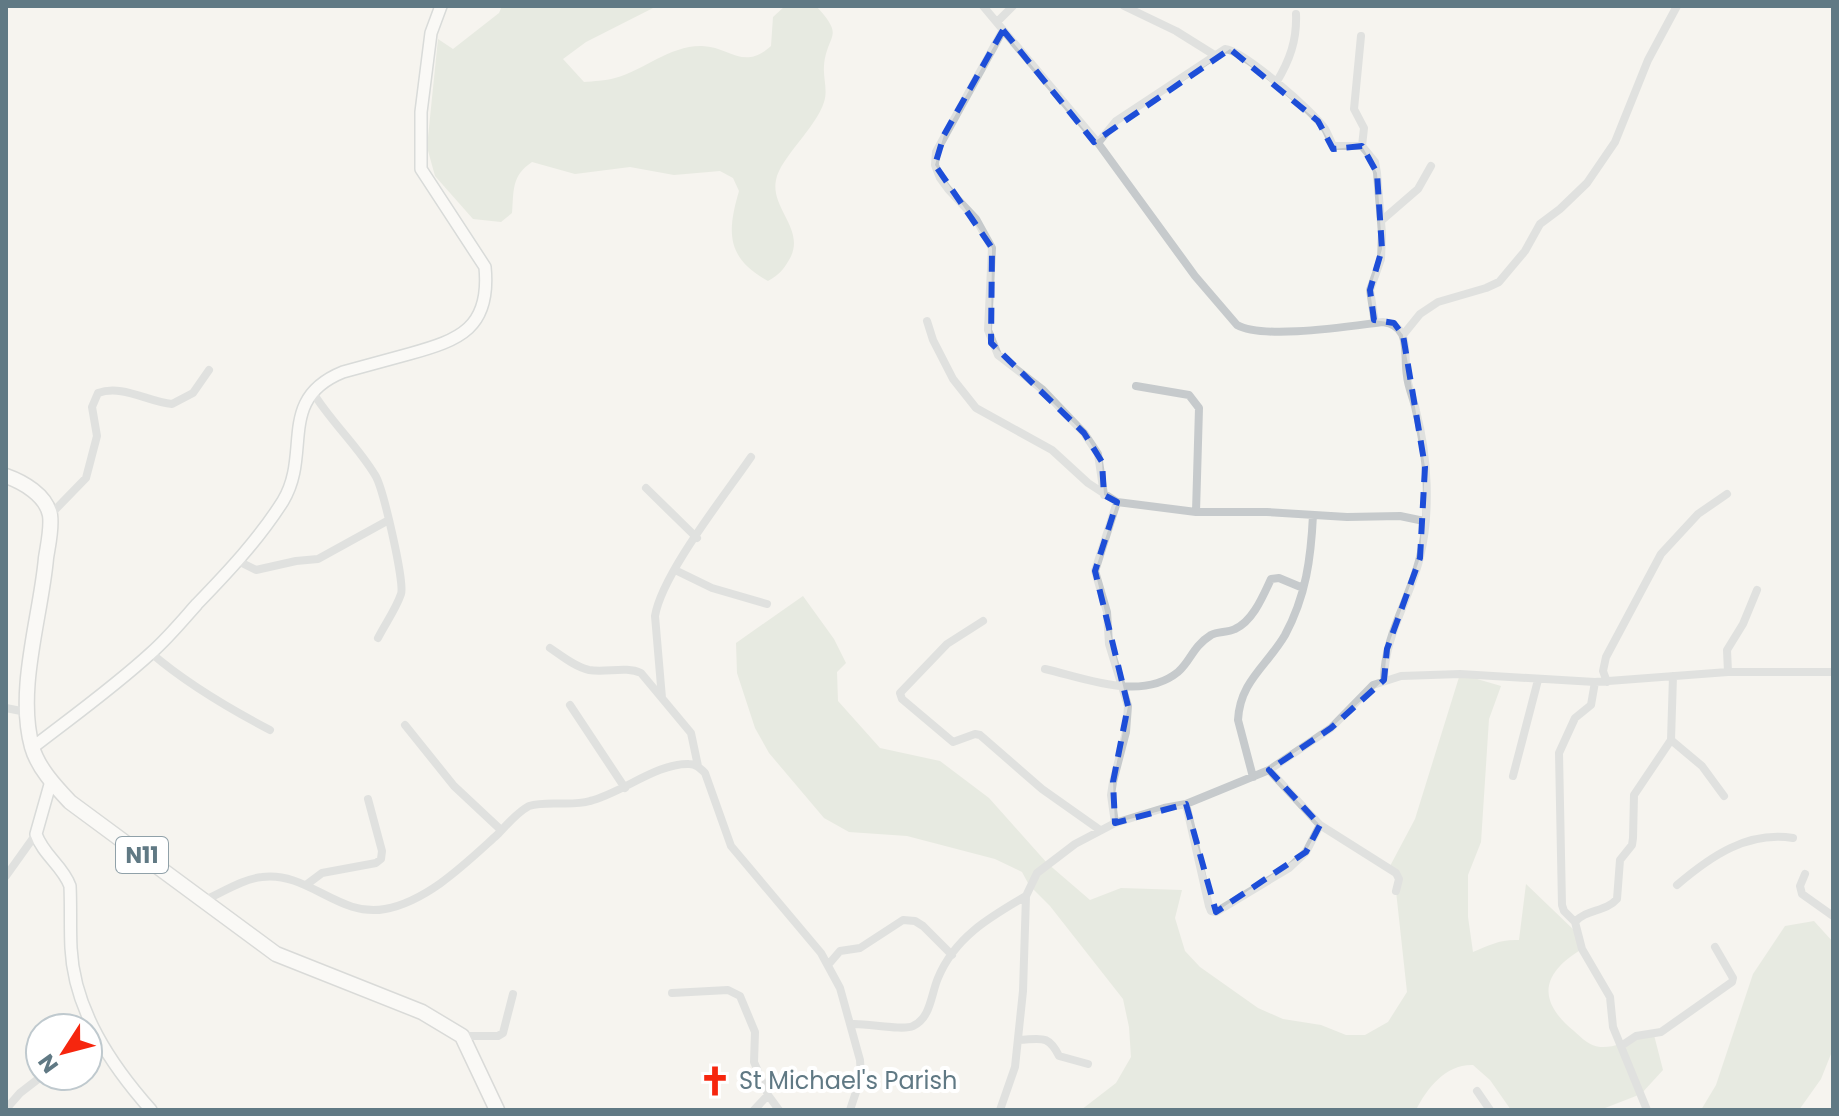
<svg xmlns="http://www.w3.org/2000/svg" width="1839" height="1116" font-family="Poppins,sans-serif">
  <rect width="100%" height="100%" fill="#f5f4ef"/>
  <path fill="#d6ddd0" d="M502,6H657L586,42L563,59L584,82C594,81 605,81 615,78C644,70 671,45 702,46C731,47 743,71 771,46L773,17L785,6H816C846,38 827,33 824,66C823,78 828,90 824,102C816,128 780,158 776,180C770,209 807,230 789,260C783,270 779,275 768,281C726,258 727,232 739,191L733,178L720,171L674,175L630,167L575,174L532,162C511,176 514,191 512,213L501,222L473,219L435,176L427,147L438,39L453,49L499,13Z
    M803,596L834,639L846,663L837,672L838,701L880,748L940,761L989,798L1047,863L1090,900L1121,888L1182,890L1175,918L1185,951L1200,967L1258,1008L1283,1019L1321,1025L1346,1035H1365L1388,1022L1407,992L1396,891L1399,879L1389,868L1415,819L1460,674L1501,686L1489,719L1481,842L1468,875V917L1473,952C1489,945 1501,939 1519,940L1526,884L1576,932L1582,949C1542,973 1536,1000 1574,1031C1582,1038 1589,1046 1600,1047C1615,1048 1622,1042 1635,1037C1640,1035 1648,1035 1654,1035L1663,1070L1641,1094L1600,1110H1511L1490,1080L1473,1065C1446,1064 1427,1088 1416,1110H1081L1116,1083L1131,1057L1129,1027L1123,999L1050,906L1029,885L1022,872L995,859L907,836L849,832L824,818L769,753L755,728L737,673L736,643Z
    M1814,921L1833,942V1049L1821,1079L1799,1110H1701L1716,1085L1753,974L1785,926Z"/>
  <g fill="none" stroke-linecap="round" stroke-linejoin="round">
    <g stroke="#b5bcbf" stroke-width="14">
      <path id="secondary" d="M32,748C72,717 114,687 151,653C168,638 182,621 197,604C228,572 259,539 283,501C312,453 276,399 343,372C365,366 387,360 409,354C460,340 491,328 485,267L421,169V112L431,33L441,6
        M51,781L36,834C43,855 63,866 70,886C71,907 70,927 71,948C74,1010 111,1065 151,1110"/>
    </g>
    <g stroke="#b7bbbd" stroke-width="17">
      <path id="highway" d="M6,476C23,482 46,495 50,515C52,528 48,545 46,558C41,616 16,689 32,747C38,768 55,786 70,802L276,954L422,1012L462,1036L497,1110"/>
    </g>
    <path stroke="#c6cacc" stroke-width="8" d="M983,6L1098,143L1195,276L1237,325C1264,340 1350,326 1383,322C1412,326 1403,353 1407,376C1408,388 1414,399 1416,411C1428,456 1431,512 1420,557C1410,599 1384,636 1384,680
      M1124,6L1176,31L1216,56
      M997,22L1013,6
      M1003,30L936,152L935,165L940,178L948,189L976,219L992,248L988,330L998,355L1043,390L1084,433L1098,454L1104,495
      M1361,36L1354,109L1364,128L1362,146
      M1276,83C1290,60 1297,40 1296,14
      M1098,143L1116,121L1225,49C1244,51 1314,112 1325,129C1328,134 1330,140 1333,146H1362L1375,162L1377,173L1382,234L1381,259L1370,290L1375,323
      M1381,221L1418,189L1431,166
      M927,321L933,340L953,379L976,408L1052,450L1088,483L1117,502L1196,512H1267L1347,517L1400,516L1424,521
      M1403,335L1420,314L1438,302L1486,288L1499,282L1525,251L1540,224L1560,209L1587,183L1615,142L1648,60L1677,6
      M1136,386L1189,395L1199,408L1196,512
      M312,391C330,421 357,445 375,475C383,487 405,583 401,594C396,609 385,624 378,638
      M646,488L697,538
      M50,515L86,478L97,436L92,407L98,393C122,384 148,402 172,404L193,393L209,370
      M238,561L256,570L296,561L318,559L387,521
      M675,570L712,588L767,604
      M983,621L947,644L900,693L902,699L953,742L975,734L980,735L1042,789L1100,830
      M550,648C562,656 575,667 589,670C606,673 626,666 641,673L691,733L698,766
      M151,653C187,684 228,708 270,730
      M1045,669C1085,678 1141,702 1178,672C1191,661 1192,647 1211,635C1218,631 1227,633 1235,629C1253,621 1263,596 1271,579L1279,578L1303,588
      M1728,672L1727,650L1743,624L1757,590
      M1607,682L1603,671L1606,657L1661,554L1698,514L1727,494
      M662,698L655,616C662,574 725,495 751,457
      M570,705L625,788
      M6,708L21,711L25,718
      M405,725L454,786L501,830
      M1671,740L1702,766L1724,796
      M1269,770L1320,825L1396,873L1399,879L1396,891
      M1513,776L1538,680
      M1253,777L1238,720C1240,681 1267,666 1285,635C1306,596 1311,558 1313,515
      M1186,804L1209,906L1211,911L1216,912L1289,868L1306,852L1320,825
      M1115,823L1111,795L1113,782L1126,732L1128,706L1109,644L1107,612L1095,571L1117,502
      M1805,874L1800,886L1802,894L1833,916
      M6,876L36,834
      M306,885L322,873L376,863L381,859L382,851L368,799
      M1677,885C1711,856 1747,831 1793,838
      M205,900C223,892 243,879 262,877C308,871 339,918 385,909C428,901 466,863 497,835C507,825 516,813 529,806C549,800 570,807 590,801C622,793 657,763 689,764C696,764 700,768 705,773L731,846L821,953L840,988L860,1060L861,1077L850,1110
      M1575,922L1564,911L1562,905L1559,753L1575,718L1591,705L1595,682
      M828,965L840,951L860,948L903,920L915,921L923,926L952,955
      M672,993L728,990L740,996L755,1032L754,1062L768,1095L779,1110
      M852,1024C867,1023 903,1031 913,1026C931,1018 931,994 938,978C955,937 990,917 1026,896
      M463,1036H498L503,1033L513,994
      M1019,1040C1041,1039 1048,1034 1059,1056L1088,1064
      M1621,1046L1636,1036L1661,1032L1732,982L1733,978L1715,947
      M1477,1091L1490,1110
      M6,1109L20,1093L42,1076
      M754,1110L768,1095
      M1000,1110L1015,1067L1023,991L1026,896L1037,873L1075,844L1115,823L1164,808L1186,804L1269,770L1331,728L1373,685L1401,676L1460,674L1595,682L1728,672H1833
      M1647,1110L1613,1027L1610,997L1582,949L1575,922C1586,909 1606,912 1617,899L1620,860L1632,845L1633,838L1634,795L1671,740L1673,676"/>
    <use href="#secondary" stroke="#fff" stroke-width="11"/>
    <use href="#highway" stroke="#fff" stroke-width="14"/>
  </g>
  <path d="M0 0H1839V1116H0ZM1003,30L1094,142L1230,49L1318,121L1333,149L1362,146L1377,173L1382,249L1370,290L1374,320L1394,323L1403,335L1425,467L1420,558L1387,649L1384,680L1331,728L1269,770L1320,825L1306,852L1216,912L1186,804L1115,823L1113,782L1128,706L1095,571L1117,502L1104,495L1102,462L1084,433L991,343L992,248L935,165L944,135Z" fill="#f5f4ef" fill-opacity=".55" fill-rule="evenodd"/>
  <path fill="none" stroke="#1d4ed8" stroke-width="6" stroke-dasharray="16 10" stroke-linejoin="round" d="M1003,30L1094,142L1230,49L1318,121L1333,149L1362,146L1377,173L1382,249L1370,290L1374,320L1394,323L1403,335L1425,467L1420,558L1387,649L1384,680L1331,728L1269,770L1320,825L1306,852L1216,912L1186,804L1115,823L1113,782L1128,706L1095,571L1117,502L1104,495L1102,462L1084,433L991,343L992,248L935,165L944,135Z"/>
  <defs>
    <g id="church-bare" transform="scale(2.4)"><path d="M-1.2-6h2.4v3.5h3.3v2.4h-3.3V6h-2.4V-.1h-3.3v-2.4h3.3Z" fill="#f6260e" stroke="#fff" stroke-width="2.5" paint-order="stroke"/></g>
  </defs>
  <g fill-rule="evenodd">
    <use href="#church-bare" x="715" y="1081"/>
  </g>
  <g text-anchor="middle" stroke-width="8" stroke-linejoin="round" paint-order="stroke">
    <rect fill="#fff" stroke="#90a1a9" stroke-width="2" x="116" y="837" width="52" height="36" rx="6"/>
    <g font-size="22" font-weight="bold" fill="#607984">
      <text x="142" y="863">N11</text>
    </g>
    <g font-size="24" fill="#607984" stroke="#fff" text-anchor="start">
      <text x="739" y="1089">St Michael's Parish</text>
    </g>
  </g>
  <rect width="1839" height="1116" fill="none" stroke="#607984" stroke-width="16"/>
  <g transform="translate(64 1052) rotate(234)"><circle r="38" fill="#ffffff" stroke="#bfc9ce" stroke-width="2"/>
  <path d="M0-6L14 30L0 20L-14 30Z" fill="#f6260e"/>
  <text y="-12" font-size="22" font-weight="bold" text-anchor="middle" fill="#607984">N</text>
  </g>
</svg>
